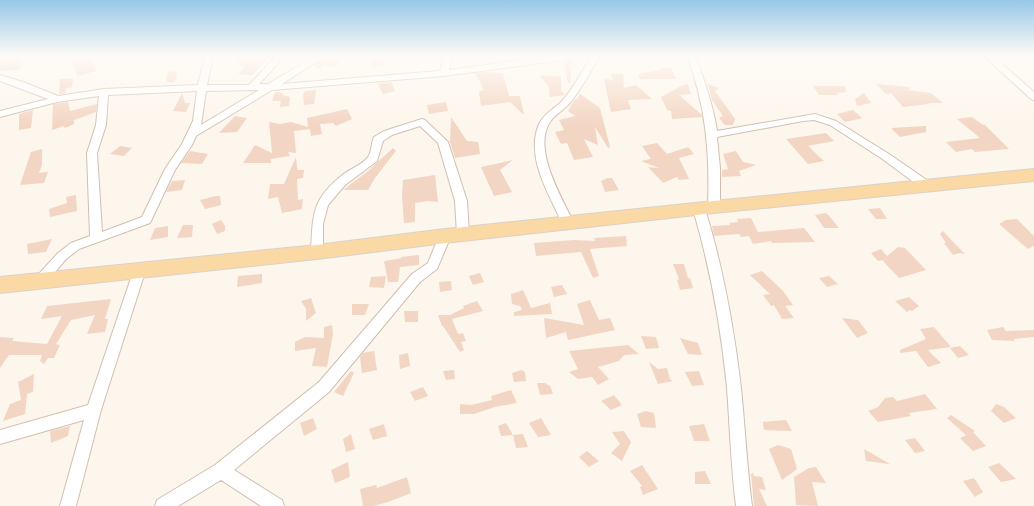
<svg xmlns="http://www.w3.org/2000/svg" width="1034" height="506" font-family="Montserrat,sans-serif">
  <rect width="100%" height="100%" fill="#fdf6ec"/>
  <path fill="#f3d5c3" d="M9,56H23L20,70L0,71V58Z
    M86,56L95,66L96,71L78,76L70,58Z
    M238,56H271L252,75L238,74L245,66H238Z
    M326,56H344L336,67L324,65L320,69L313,65Z
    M383,56L386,65L373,67L370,57Z
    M572,60L570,83H568L564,62Z
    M671,67L676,79H639V74L660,70L659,68Z
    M176,71L177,76L174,82H166L168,72Z
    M485,72L503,73L509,96H520L524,115L510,102L481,106L479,92L484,90L475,73Z
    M611,74H623L624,88L636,85L652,99L628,100L631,109L611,112L604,79L613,80Z
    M539,75L561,77V90L565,95L550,97L549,87Z
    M73,78L72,87L65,89L66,93L59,94L60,79Z
    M391,82L395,91L383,94L378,84Z
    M688,84L691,94L679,95L701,114L702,117L672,119L671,111L667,110L661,97L683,85Z
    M708,84L719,88L714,92L715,91L735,119L733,125H725L719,118L723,116L712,100Z
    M876,84L909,87L910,89L907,90L931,93L943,103H928L929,104L903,107L891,93L886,94Z
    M813,86H845L846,92L837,93L838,95H819Z
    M316,90L314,104L304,105L303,94L305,91Z
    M275,92L282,93L283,95L290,97L289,106L280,107L281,101H272Z
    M182,93L185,103H190L186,112L173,111Z
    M864,93L871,103L857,106L855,99Z
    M580,94L600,108L610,147L608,148L595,127L598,145L584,139L593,157L574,160L567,143L561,144L555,132L564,130L559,120L575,116L568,111L575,99H577Z
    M68,102L70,111L97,104L96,112L74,120V124L65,128L64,126L52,130L53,104Z
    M446,102L448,111L429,114L427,105Z
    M347,109L352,119L336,126L333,123L320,124L322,134L311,136L310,129L294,131L296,153L288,152L290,156L271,159V163H243L255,145L272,153L269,122L280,124L291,122L308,127L307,118Z
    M33,110L31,128L19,130V114Z
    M853,110L862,118L845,122L837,114Z
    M235,116L247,118L237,132L219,133Z
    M451,117L467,141L478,142L480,154L455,158L450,142Z
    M972,117L983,125H985L1009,149L975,152L972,149L956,152L946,142L980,138L957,119Z
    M926,126V132L900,137L891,128Z
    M826,133L834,141L808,146L824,161L808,164L786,139Z
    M657,143L667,154L688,147L694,154L679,158L689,179L679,180L677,177L663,183L648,167L659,168L641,161L651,159L642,146Z
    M120,146L132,148L124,156L110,154Z
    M393,148L396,151L375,178L368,190H343L368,171Z
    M42,149V165L39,173L48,172L44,183L20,185L31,152Z
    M190,151L208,154L202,164L181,163Z
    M736,151L743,162L756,165L739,171L741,176L722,177V170L728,169L723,154Z
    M296,157L297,168L298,170H304L303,178L297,179L298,200L303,199L302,209L282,213L278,197L268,199L270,184H284Z
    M513,160L500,170L512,192L494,196L481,167Z
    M435,175L438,202L428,201L415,203V222L404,223L402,196L403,180Z
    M607,178H612L619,190L605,192L601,181Z
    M185,180L182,190L166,192L172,181Z
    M76,195L77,211L50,217L49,209L67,203L66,197Z
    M216,196H220L221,205L205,209L200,200Z
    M880,208L887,219H876L868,209Z
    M826,213L830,217L839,228H824L815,215Z
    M751,218L758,232L804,228L815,242L772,243L771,241L753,244L749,236L741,237L739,234L714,236L712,226L730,225L729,223L738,222L737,219Z
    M1017,219L1034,236V246L1028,249L999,224L1006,220Z
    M221,220L225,226V231L217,234L212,224Z
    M183,225H193L192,237L177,238Z
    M168,226V237L150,240L155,228Z
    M943,231L957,246L965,254L960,253L953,255L944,243H946L940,234Z
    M626,236L627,246L590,249L599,276L593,278L581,252L536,256L534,243L574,240L595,241L594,238Z
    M52,239L46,252L28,254L27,244Z
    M898,247L905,248L926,270L899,278L883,261L884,260L878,261L871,253L881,249L887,256Z
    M419,255V265L400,267L398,282H388L384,261L402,258L401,257Z
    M673,264H684L688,278H690L693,288L680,290L677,280L679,279Z
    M762,271L783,291L793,305L785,306L794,318L782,319L774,305L771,306L763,295L770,294L750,275Z
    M480,273L484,282L473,285L469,276Z
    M262,274V283L237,287L238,276Z
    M386,276L384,288L369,287L371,277Z
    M829,276L838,284L827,287L819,278Z
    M451,281L452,290L440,292L439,282Z
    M562,285L567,294L554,297L551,287Z
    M523,290L531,308L550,303L552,314L514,316V312L522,310L520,306L512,304L511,294Z
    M909,297L919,306L912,311L910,310L907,312L895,301Z
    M311,298L316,313L306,321V309L301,301Z
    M111,299L105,319H108L105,332L87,334L95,315L71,320L56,344L60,345L54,358H48L44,364L40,361L42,355H9L0,368V337L14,338L12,341L47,344L62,316L41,319L47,306Z
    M590,300L599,320L610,318L615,330L568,340L566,332L546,338L544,318L584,325L577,304Z
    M477,301L483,311L452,319L458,334L463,333L466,341L461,342L464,350L460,352L443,326H442L438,315H450L464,308L463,306Z
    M352,304H369L365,315H352Z
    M404,311H418V322H405Z
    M842,318L858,320L868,333L857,338Z
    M332,325L333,334L327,367L312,366L316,348L295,351V342L305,337L324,338V327Z
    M934,327L951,347L928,350L941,363L928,367L916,351L900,353V350L926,339L920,329Z
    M1003,327L1006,331L1034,330V337L1013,339L1015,341L992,340L987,330Z
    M641,336L656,337L659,348L646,349Z
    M680,338L698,343L702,355L688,354Z
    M628,345L639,354L624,355L619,361L598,367L609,379L598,385L592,377L578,379L569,372L578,369L569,351Z
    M960,346L969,355L958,358L950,348Z
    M374,351L377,370L362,373L360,357L363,353Z
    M408,353L410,366L400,369L399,355Z
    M649,362L658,369L667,368L670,379L673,381L658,384Z
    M454,370L455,379L446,380L443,371Z
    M521,370L525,372L526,381L514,382L512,373Z
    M351,371L354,373L343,396L334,392Z
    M699,371L704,385L692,386L685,372Z
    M34,374L33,392L27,394L25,414L3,421L10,404L21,400L18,382Z
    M537,383H545L550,386L553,394L540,395Z
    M423,387L428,396L415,401L410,392Z
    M511,390L517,403L495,407L474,414H460V404L471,405L492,400L491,396Z
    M925,394L937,409L909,413L911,416L878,422L868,411L878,407L885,398L893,397L897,401Z
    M614,395L622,405L611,410L601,401Z
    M996,404L1004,407L1016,418L1004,423L991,411Z
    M646,411L654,413L656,428L641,427L637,414Z
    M951,415L975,431L966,435L947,418Z
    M313,418L317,429L304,436L300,423Z
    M541,418L551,435L538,437L529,423Z
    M786,420L792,431L764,430L763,422Z
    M506,423L513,435L501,436L498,426Z
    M384,424L387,436L373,440L369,429Z
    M704,424L710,441H694L689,426Z
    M70,426L68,436L51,443L50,431Z
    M624,431L631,442L622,461L611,453L620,444L612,432Z
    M973,432L986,446L973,451L960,438Z
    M351,434L355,449L346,452L343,439Z
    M523,434L528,447L516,448L513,435Z
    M915,438L925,451L915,453L905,440Z
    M778,445L791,449L797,469L782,480L769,449Z
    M864,449L890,464L866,461Z
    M587,451L599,461L589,467L579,457Z
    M348,462L350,477L335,483L331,470Z
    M999,463L1016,479L1001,482L988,467Z
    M642,465L658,489L643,495L640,487L642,486L630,471Z
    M816,467L826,483L812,482L818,506L796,505L794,477L809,468Z
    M705,471L711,484H695V472Z
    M753,473L754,476L762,477L766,490L759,489L767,506H754L751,474Z
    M407,477L411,493L388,502L373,506H363L360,489L376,485L377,488Z
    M974,478L983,492L975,497L963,481Z"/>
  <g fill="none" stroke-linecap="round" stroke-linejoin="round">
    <g stroke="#d1beb0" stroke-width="2">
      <path id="street" d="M205,56H213L207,85H249L276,56H285L259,84H268L315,56H325L282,84L440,71L444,56H452L449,70L550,56H575L571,59L444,76L272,90L196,136L192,145L175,170L150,223L79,249L66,259L45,284L41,285L37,284L35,280L37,276L58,253L71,243L90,236L87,153L96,125L99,96L57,102L0,117V111L48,99L0,81V75L23,82L58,96L104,89L198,85ZM259,90L201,125L206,91ZM197,91L193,121L182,144L165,169L142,217L102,232L97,153L106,125L108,95Z
        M592,56H600C590,72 582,88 570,103C564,110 555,114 550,122C532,149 562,198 574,223L572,226L568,227L564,226L562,223C549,194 525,157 539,124C544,113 555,109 563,100C574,87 582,71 592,56Z
        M687,56H695C705,81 713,105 717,131L815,114L836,121L889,154L931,183L932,186L931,189H923L881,158L830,125L814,120L803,121L717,137L720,168V207L718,210H710L708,207C710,154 706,105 687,56Z
        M984,56H993L1034,92V100L1031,99Z
        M422,119L425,120L448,142L467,201L469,234L467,237L463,238L459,237L457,234L455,201L438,143L420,126L392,135L383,141L377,161L345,185L328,205L323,224V252L321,255L317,257L313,255L311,252C313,214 311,199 345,173C351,169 364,163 368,157C372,152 371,143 374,137L384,131Z
        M699,205L703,206L705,209C723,267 734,327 741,388C745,427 747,467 752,506H736C731,467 730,427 727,388C721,327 710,267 693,209L695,206Z
        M445,232L449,233L451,236L437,269L420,282L329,392L234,470L282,500L284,506H261L221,480L178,506H155L157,500L215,465L319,382L412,274L428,263L439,236L441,233Z
        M140,264L144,266L146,269L101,410L76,506H60L84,420L0,444V430L88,405L134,269L136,266Z"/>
    </g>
    <g stroke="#dad1cd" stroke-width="2">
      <path id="primary" d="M1034,169V181L714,213L445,243L317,259L0,293V277L317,245L445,229L714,201Z"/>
    </g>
    <use href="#street" fill="#fff" fill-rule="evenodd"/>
    <use href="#primary" fill="#fbd9a5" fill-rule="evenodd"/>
  </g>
  <linearGradient id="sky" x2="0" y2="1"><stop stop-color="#97c7e8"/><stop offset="0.44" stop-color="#fefbf6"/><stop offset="1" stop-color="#fefbf6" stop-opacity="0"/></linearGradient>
  <rect width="1034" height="127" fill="url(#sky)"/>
</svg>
